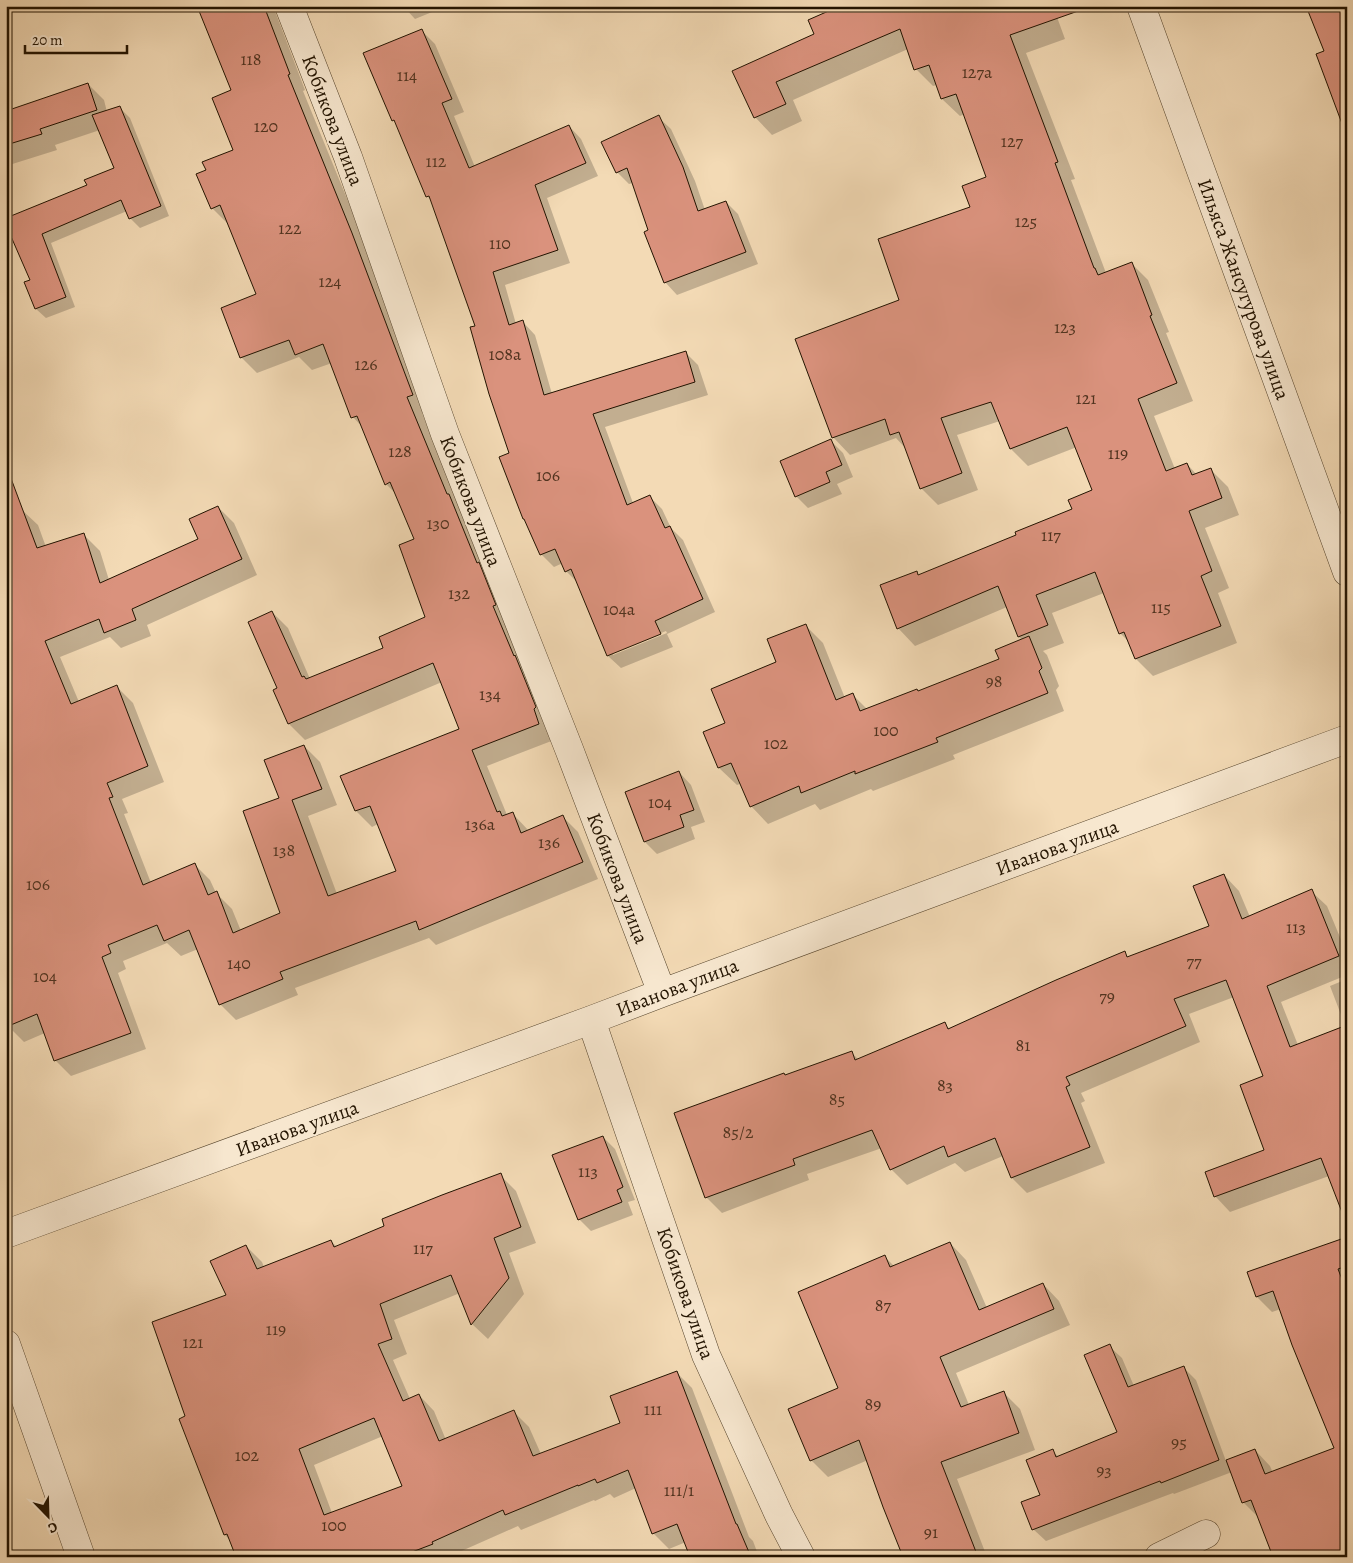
<svg xmlns="http://www.w3.org/2000/svg" width="1353" height="1563" font-family="Alegreya,serif">
  <rect width="100%" height="100%" fill="#f3dab5"/>
  <filter id="stains"><feTurbulence type="fractalNoise" baseFrequency=".004" numOctaves="4"/><feColorMatrix values="0 0 0 0 .2 0 0 0 0 .09 0 0 0 0 .02 0 0 0 .5 -.17"/></filter>
  <radialGradient id="worn" r=".72"><stop offset=".6" stop-color="#630" stop-opacity="0"/><stop offset="1" stop-color="#630" stop-opacity=".3"/></radialGradient>
  <path fill="#0003" fill-rule="evenodd" d="M198,6H273L305,90L303,91L368,250L428,411L422,413L554,740L487,766L507,815L513,814L529,831L562,816L578,832L598,879L436,945L429,938L295,988L298,995L236,1020L220,1004L198,949L181,956L167,943L123,961L126,969L118,973L146,1049L71,1076L55,1060L45,1033L24,1042L8,1026L22,510L38,525L46,547L84,535L100,551L109,580L200,540L218,507L234,523L257,575L147,625L151,636L121,648L110,637L60,657L79,702L117,687L133,703L164,782L122,799L128,813L124,814L151,883L194,864L210,880L216,893L232,909L241,931L282,913L280,799L304,746L320,762L337,805L308,816L337,894L397,871L378,824L372,827L356,811L460,730L442,682L305,740L289,724L279,688L272,612L288,628L310,679L385,648L427,618L416,539L397,495L386,484L364,429L353,417L332,363L312,370L299,357L257,373L241,357L258,295L228,224L212,208L207,171L234,150L232,90Z
    M403,6H447L415,19Z
    M1053,6L1065,39L1026,53L1075,179L1071,180L1106,273L1131,263L1148,280L1169,332L1166,333L1193,401L1154,416L1175,469L1187,464L1197,475L1211,470L1228,487L1239,515L1205,528L1229,588L1218,593L1237,643L1153,676L1136,659L1129,642L1120,633L1104,593L1052,613L1064,643L1043,651L1047,655L1059,686L1056,690L1064,711L953,755L955,759L873,791L871,789L820,810L815,804L768,824L751,806L740,784L737,785L719,768L705,733L726,724L778,662L806,626L823,643L845,698L853,695L868,710L919,692L1001,659L1022,640L1019,637L1007,607L915,646L898,628L916,573L919,576L1018,536L1074,510L1094,491L1077,447L1028,466L1011,449L1000,421L957,435L978,490L938,505L921,488L907,450L896,438L850,455L833,437L901,300L971,208L987,178L965,114L960,116L942,99L937,85L933,86L916,69L908,49L793,100L802,121L772,135L755,117L734,71L816,34Z
    M1262,6H1278L1267,11Z
    M422,31L435,44L464,112L454,116L475,167L569,126L581,139L598,176L547,198L570,263L505,285L516,324L523,322L535,335L552,394L685,352L698,365L708,395L605,427L633,503L649,496L662,509L671,528L683,540L715,612L667,634L673,647L621,668L608,656L579,584L566,571L563,563L554,567L541,554L510,454L476,327L432,201L427,196L398,125L393,120ZM666,631L667,633L613,655V653Z
    M88,84L104,100L107,112L120,108L130,118L169,216L140,228L130,218L127,211L51,243L75,307L46,318L36,309L26,283L31,281L6,221L88,186L116,168L100,130L55,145L57,150L6,166V111Z
    M658,117L671,129L695,181L705,210L726,202L738,214L758,264L677,295L665,282L633,183L629,184L617,172Z
    M831,441L843,453L853,477L837,484L842,494L808,508L796,496Z
    M679,772L691,785L705,822L691,827L695,839L657,854L645,842Z
    M1224,875L1239,891L1250,917L1311,891L1327,906L1347,954V975L1281,1002L1298,1045L1347,1027V1221L1329,1176L1230,1212L1215,1196L1266,1151L1264,1077L1234,997L1189,1014L1200,1042L1081,1093L1085,1101L1081,1103L1105,1163L1027,1193L1012,1178L1003,1156L965,1172L955,1163L907,1185L891,1169L882,1148L807,1174L809,1180L722,1213L706,1197L786,1076L852,1053L859,1060L944,1024L950,1029L1125,953L1129,958L1210,927Z
    M1347,979V1024L1343,1020L1330,986Z
    M603,1137L615,1149L635,1200L628,1202L633,1215L591,1231L579,1219Z
    M500,1175L516,1191L536,1243L509,1253L524,1294L488,1339L472,1324L460,1293L394,1320L407,1354L393,1360L410,1399L419,1395L434,1411L446,1440L513,1411L529,1427L541,1454L622,1424L676,1372L692,1388L749,1537L753,1541L759,1557H691L686,1542L669,1549L653,1533L636,1488L614,1498L610,1494L595,1501L594,1500L521,1530L518,1526L448,1557H238L232,1542L225,1535L187,1417L246,1246L262,1262L264,1267L331,1241L337,1247ZM383,1436L404,1486L332,1513L314,1465Z
    M1347,1239V1557L1259,1518L1243,1502L1232,1472L1174,1494L1173,1493L1046,1541L1033,1529L1052,1451L1059,1457L1119,1433L1109,1346L1122,1358L1134,1386L1183,1367L1196,1380L1226,1461L1255,1450L1270,1466L1273,1473L1336,1448L1281,1309L1272,1312L1257,1297Z
    M950,1243L966,1260L987,1308L1043,1284L1059,1301L1070,1325L956,1373L969,1405L1004,1393L1020,1409L1035,1450L957,1479L987,1557H904L868,1460L828,1477L811,1460L839,1389L885,1257L894,1266Z"/>
  <path fill="#da927d" stroke="#221300" fill-rule="evenodd" d="M197,6H264L290,74L288,75L352,233L413,395L407,397L447,494H449L477,563L479,562L496,605L493,606L514,656L515,655L536,707L534,709L539,724L472,750L497,812L500,811L502,816L513,812L521,833L563,815L583,862L419,930L416,921L280,972L283,979L219,1005L189,930L164,941L157,925L108,945L111,953L102,957L131,1033L54,1061L37,1014L6,1027V474L9,473L37,548L84,533L100,583L198,539L189,519L218,506L242,559L132,609L136,620L104,633L99,619L45,641L71,704L117,685L148,766L107,783L113,797L109,798L143,885L195,863L208,895L217,891L233,933L280,913L243,811L279,798L264,760L304,745L322,789L292,800L328,896L396,871L370,806L355,811L340,776L459,729L433,663L288,724L273,690L277,688L248,622L272,611L302,677L304,676L306,679L383,648L379,637L425,617L399,545L414,539L390,482L385,485L357,416L351,418L323,344L295,355L289,340L240,358L221,308L256,294L220,205L211,209L196,174L206,170L202,162L233,150L212,98L231,90Z
    M840,6H1080L1081,10L1010,35L1058,162L1055,163L1094,268H1095L1098,275L1132,262L1152,315L1150,316L1177,383L1138,399L1166,471L1187,463L1192,475L1211,468L1222,498L1189,511L1212,571L1201,576L1221,626L1135,659L1124,632L1119,634L1095,572L1036,595L1048,625L1018,637L998,586L897,629L880,585L917,571L918,575L1016,535L1015,532L1072,509L1068,500L1092,490L1067,427L1010,449L991,402L941,418L962,473L920,489L899,432L890,435L885,419L832,438L795,339L899,300L878,239L970,207L962,186L986,177L956,94L941,99L929,65L914,70L900,29L776,82L786,104L754,118L732,71L814,34L808,20Z
    M1306,6H1347V129H1344L1316,54L1324,51Z
    M422,29L452,99L442,103L469,168L569,125L586,163L535,185L558,250L493,272L509,325L523,320L544,395L686,351L695,382L593,414L627,505L650,495L665,528L670,526L703,599L655,621L661,634L607,656L571,569L565,572L555,549L540,555L524,519H523L499,457L509,453L489,394L470,327L475,326L429,196L426,197L394,120L392,121L363,53Z
    M88,83L97,110L40,129L42,134L6,145V111Z
    M120,106L161,206L129,219L121,200L42,234L66,297L35,309L24,282L30,280L6,225V218L87,185L84,180L114,168L92,115Z
    M659,115L683,167L698,211L726,201L746,252L664,283L644,232L648,230L627,168L616,173L601,142Z
    M831,439L842,465L826,472L830,482L795,497L780,461Z
    M806,624L836,700L853,693L860,711L917,689L918,691L999,659L995,650L1029,636L1042,668L1039,671L1048,693L936,738L938,742L855,774V771L801,793L799,786L750,807L731,763L718,768L703,732L725,723L711,689L776,662L767,639Z
    M679,771L694,810L680,815L684,827L644,842L625,792Z
    M1224,874L1242,919L1312,889L1339,956L1267,986L1290,1047L1347,1025V1220H1345L1321,1158L1214,1197L1205,1172L1264,1150L1240,1085L1263,1076L1226,980L1174,999L1186,1026L1066,1077L1070,1085L1066,1087L1090,1147L1011,1178L995,1138L948,1157L944,1146L890,1170L872,1130L793,1159L795,1165L705,1198L674,1113L784,1073L785,1075L852,1051L855,1060L945,1022L948,1029L1056,980L1125,951L1127,957L1209,926L1193,886Z
    M603,1136L623,1187L617,1190L622,1202L578,1220L552,1155Z
    M501,1173L521,1227L494,1238L509,1278L471,1325L451,1275L380,1304L392,1339L378,1344L403,1401L419,1394L439,1441L514,1410L533,1456L620,1423L610,1396L677,1371L736,1524H737L751,1557H690L677,1524L652,1534L628,1470L597,1483L595,1479L578,1486V1485L505,1515L503,1510L432,1542L433,1544L399,1557H236L227,1534L224,1535L179,1419L185,1416L152,1322L226,1295L210,1261L246,1245L257,1269L331,1240L334,1247L384,1226L382,1219L442,1195ZM374,1418L402,1486L324,1515L299,1449Z
    M1347,1237V1266L1338,1269L1347,1292V1557H1273L1251,1500L1242,1503L1226,1460L1255,1449L1265,1474L1334,1448L1292,1345L1273,1291L1256,1297L1247,1272Z
    M950,1242L979,1310L1043,1283L1054,1309L940,1357L961,1407L1004,1391L1019,1433L941,1462L978,1557H903L883,1507L859,1440L810,1461L788,1409L838,1388L798,1292L885,1255L890,1267Z
    M1110,1344L1128,1387L1184,1366L1219,1460L1161,1483L1160,1481L1032,1530L1021,1502L1040,1495L1026,1460L1053,1449L1056,1457L1117,1432L1084,1355Z"/>
  <g fill="none" stroke-linecap="round" stroke-linejoin="round">
    <g stroke="#56452d" stroke-width="29">
      <path id="minor" d="M289,6L348,157L445,434L569,749L662,993
        M1141,6L1347,572
        M591,1020L706,1355L779,1515L801,1557
        M6,1234L591,1020L662,993L1347,739
        M6,1344L81,1557
        M1159,1557L1206,1534"/>
    </g>
    <use href="#minor" stroke="#f7e7cf" stroke-width="28"/>
  </g>
  <g text-anchor="middle" stroke-width="4" stroke-linejoin="round" paint-order="stroke">
    <g font-size="18" fill="#50331f">
      <text x="251" y="65">118</text>
      <text x="977" y="78">127а</text>
      <text x="407" y="81">114</text>
      <text x="266" y="132">120</text>
      <text x="1012" y="147">127</text>
      <text x="436" y="167">112</text>
      <text x="1026" y="227">125</text>
      <text x="290" y="234">122</text>
      <text x="500" y="249">110</text>
      <text x="330" y="287">124</text>
      <text x="1065" y="333">123</text>
      <text x="505" y="360">108а</text>
      <text x="366" y="370">126</text>
      <text x="1086" y="404">121</text>
      <text x="400" y="457">128</text>
      <text x="1118" y="459">119</text>
      <text x="548" y="481">106</text>
      <text x="438" y="529">130</text>
      <text x="1051" y="541">117</text>
      <text x="459" y="599">132</text>
      <text x="1161" y="613">115</text>
      <text x="619" y="615">104а</text>
      <text x="994" y="687">98</text>
      <text x="490" y="700">134</text>
      <text x="886" y="736">100</text>
      <text x="776" y="749">102</text>
      <text x="660" y="808">104</text>
      <text x="480" y="830">136а</text>
      <text x="549" y="848">136</text>
      <text x="284" y="856">138</text>
      <text x="38" y="890">106</text>
      <text x="1296" y="933">113</text>
      <text x="1194" y="967">77</text>
      <text x="239" y="969">140</text>
      <text x="45" y="982">104</text>
      <text x="1107" y="1002">79</text>
      <text x="1023" y="1051">81</text>
      <text x="945" y="1091">83</text>
      <text x="837" y="1105">85</text>
      <text x="738" y="1138">85/2</text>
      <text x="588" y="1177">113</text>
      <text x="423" y="1254">117</text>
      <text x="883" y="1311">87</text>
      <text x="276" y="1335">119</text>
      <text x="193" y="1348">121</text>
      <text x="873" y="1410">89</text>
      <text x="653" y="1415">111</text>
      <text x="1179" y="1448">95</text>
      <text x="247" y="1461">102</text>
      <text x="1104" y="1476">93</text>
      <text x="679" y="1496">111/1</text>
      <text x="334" y="1531">100</text>
      <text x="931" y="1538">91</text>
    </g>
    <g font-size="20" fill="#221300" stroke="#f7e7cf">
      <text transform="translate(333 120) rotate(69)" y="7">Кобикова улица</text>
      <text transform="translate(1244 289) rotate(70)" y="7">Ильяса Жансугурова улица</text>
      <text transform="translate(471 501) rotate(69)" y="7">Кобикова улица</text>
      <text transform="translate(1057 847) rotate(-20)" y="7">Иванова улица</text>
      <text transform="translate(618 878) rotate(69)" y="7">Кобикова улица</text>
      <text transform="translate(677 987) rotate(-21)" y="7">Иванова улица</text>
      <text transform="translate(297 1128) rotate(-20)" y="7">Иванова улица</text>
      <text transform="translate(686 1293) rotate(71)" y="7">Кобикова улица</text>
    </g>
  </g>
  <rect width="1353" height="1563" fill="none" stroke="#f3dab5" stroke-width="25"/>
  <rect x="8" y="8" width="1338" height="1548" fill="none" stroke="#221300" stroke-width="2.5"/>
  <rect x="12" y="12" width="1328" height="1538" fill="none" stroke="#221300"/>
  <g transform="translate(48 1516) rotate(157)" stroke="#f7e7cf" stroke-width="4" paint-order="stroke">
  <path d="M0-4L9 19L0 12L-9 19Z" fill="#221300"/>
  <text y="-8" font-size="14" font-weight="bold" text-anchor="middle" fill="#221300">С</text>
  </g>
  <path d="M25 45v8h102v-8" fill="none" stroke="#221300" stroke-width="2.5"/>
  <text x="32" y="45" font-size="15" fill="#221300" stroke="#f7e7cf" stroke-width="4" paint-order="stroke">20 m</text>
  <rect width="100%" height="100%" filter="url(#stains)"/>
  <rect width="100%" height="100%" fill="url(#worn)"/>
</svg>
